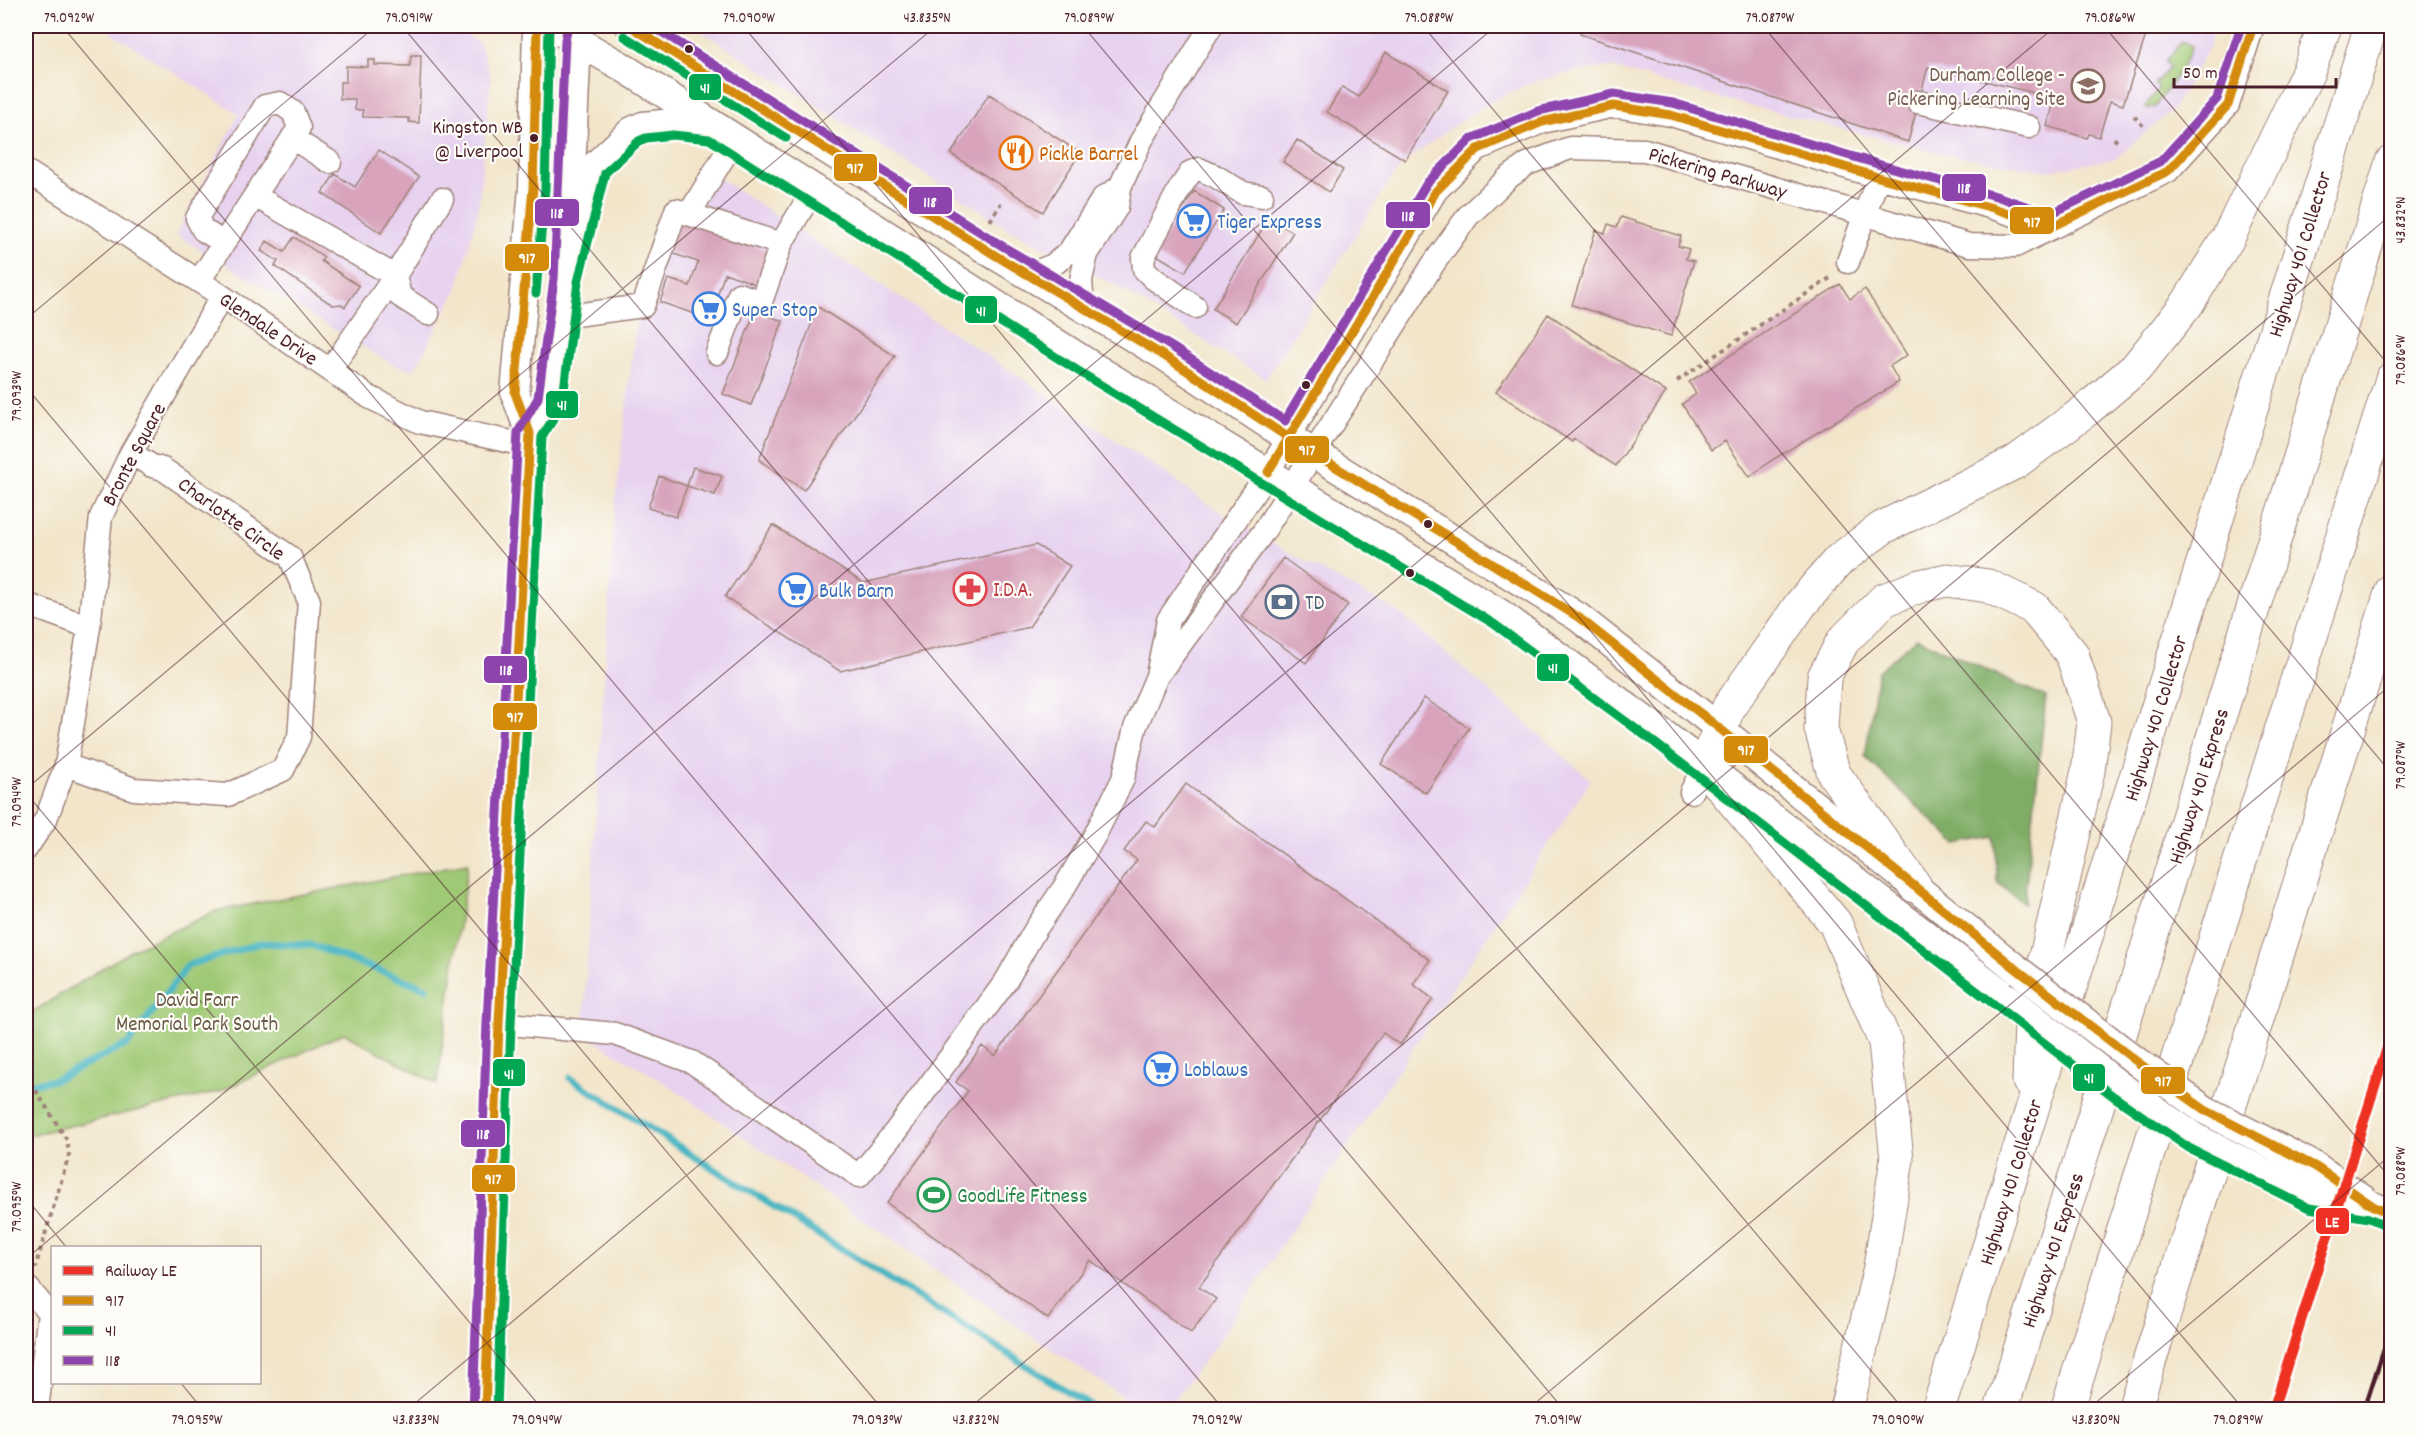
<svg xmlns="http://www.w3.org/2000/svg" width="2417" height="1435" font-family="Dekko,sans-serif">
  <rect width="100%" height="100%" fill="#fdfcf7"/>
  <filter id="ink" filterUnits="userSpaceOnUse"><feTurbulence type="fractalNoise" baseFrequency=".0167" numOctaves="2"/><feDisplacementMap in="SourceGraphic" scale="12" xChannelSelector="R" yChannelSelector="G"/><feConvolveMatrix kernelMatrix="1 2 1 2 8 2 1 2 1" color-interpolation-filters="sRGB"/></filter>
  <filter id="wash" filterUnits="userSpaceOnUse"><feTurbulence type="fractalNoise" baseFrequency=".008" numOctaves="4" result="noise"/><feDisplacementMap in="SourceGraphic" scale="24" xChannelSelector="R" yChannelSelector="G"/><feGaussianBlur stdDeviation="1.35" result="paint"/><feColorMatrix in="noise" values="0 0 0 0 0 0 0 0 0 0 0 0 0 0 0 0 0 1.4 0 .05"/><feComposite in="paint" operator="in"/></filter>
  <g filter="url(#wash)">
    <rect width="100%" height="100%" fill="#f2e5ca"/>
    <path fill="#e7d2ef" d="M101,26H456L480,44L491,78L478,211L457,290L414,370L392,364L176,235L239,114Z
      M693,26H2213L2209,48L2173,109L2116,158L2048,171L1938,153L1727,100L1609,67L1572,72L1531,83L1496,99L1454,125L1402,165L1388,183L1266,379L1114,285L1008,228Z
      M700,165L1174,479L1204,502L1288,552L1400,613L1591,780L1213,1349L1167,1409H1142L1046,1346L665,1083L583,1034L614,514L641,280Z"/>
    <path fill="#a0c975" stroke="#757450" stroke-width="1.5" d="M2182,41L2192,46L2182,68L2154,108L2151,106L2148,109L2145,106L2159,89L2155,84L2170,67L2165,62Z
      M468,863L437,1084L344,1033L219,1092L26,1136V1016L132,950L216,911Z"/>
    <path fill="#80ad66" stroke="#656648" stroke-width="1.5" d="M1917,638L2046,697L2024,904L1997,882L1995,837L1957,844L1865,757L1878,671Z"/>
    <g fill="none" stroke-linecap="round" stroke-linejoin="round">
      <path stroke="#47b5c2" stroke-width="7" d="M570,1078L1097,1410
        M26,1084L55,1080L128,1044L188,965L261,943L311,945L426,988"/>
    </g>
    <g id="blocks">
      <path fill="#d8a3bb" d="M1583,26H2149L2123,105L2110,101L2099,137L2089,134L2087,138L2047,126L2054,103L2030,92L1928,67L1908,142L1580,34Z
        M1386,52L1448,91L1405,160L1327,112L1342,87L1359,97Z
        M411,55H421L419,123L409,122V118L363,117V110H355V99H340V82H346V66L368,67V60H375V65L410,66Z
        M989,94L1080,153L1043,212L951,154Z
        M1297,140L1343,170L1329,192L1283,162Z
        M379,150L419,177L381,233L322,193L335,174L355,187Z
        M1194,191L1224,210L1185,272L1155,254Z
        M1621,217L1681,236L1678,246L1689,249L1686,259L1694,261L1671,336L1572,305L1596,230L1605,233L1608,224L1617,227Z
        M1269,218L1293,232L1236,323L1213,309Z
        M678,220L769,251L758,285L725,273L709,319L660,302L668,279L690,286L698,262L668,252Z
        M294,237L324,257L321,261L359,286L345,307L341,304L333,305L328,302L275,266L278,261L261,251L267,241L284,252Z
        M1840,284L1850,299L1865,289L1907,355L1890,366L1899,382L1769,462L1750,477L1725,441L1711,450L1682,404L1696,394L1689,382Z
        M818,307L895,356L804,490L759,460Z
        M755,311L783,321L751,405L723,394Z
        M1548,314L1666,392L1616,466L1574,439L1572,442L1496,392Z
        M693,467L722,476L715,495L687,486L676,517L648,508L659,476L687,486Z
        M773,525L863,583L1036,545L1070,566L1029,627L840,671L725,597Z
        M1283,558L1348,605L1306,663L1241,617Z
        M1424,698L1469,728L1426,793L1381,764Z
        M1186,784L1430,960L1413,984L1433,999L1400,1045L1383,1033L1199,1287L1216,1299L1191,1333L1090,1260L1048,1319L887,1203L968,1091L956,1082L982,1046L995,1056L1137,860L1124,851L1146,821L1155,827Z"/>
    </g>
  </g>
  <g filter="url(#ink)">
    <use href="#blocks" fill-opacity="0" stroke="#9e827a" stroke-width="1.5"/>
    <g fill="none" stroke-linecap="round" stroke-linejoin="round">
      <g stroke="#9e827a" stroke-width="25">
        <path id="minor" d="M1918,102L2029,127
          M292,138L330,162
          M26,171L222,296L369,397L420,422L529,446
          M255,196L395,276L442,199
          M689,214L734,140
          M781,244L813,190
          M1848,262L1878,177
          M1028,275L1053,265L1069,252L1103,198L1120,187
          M199,281L299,128L293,112L280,103L265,106L197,218L203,230L224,243
          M1195,307L1153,278L1144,269L1143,258L1180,188L1191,172L1199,169L1215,176L1243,193L1262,196
          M1083,308L1081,280L1087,254L1117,207L1120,187L1141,141L1211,26
          M560,317L643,306L676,210L781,244L761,302L739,294L717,353
          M330,370L395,276L400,296L428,314
          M26,604L89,627
          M1160,672L1264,531L1434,263L1468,216L1508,178L1527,164L1570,148L1645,150L1969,245L2015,246L2168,171L2228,105L2253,26
          M66,765L134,789L228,795L283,770L299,737L309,601L290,557L163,469L152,466L131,453
          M1691,792L1704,766
          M26,849L46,819L66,765L89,627L101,517L131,453L222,296
          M499,1023L615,1034L692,1062L859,1176L895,1132L1006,981L1035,930L1065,886L1095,835L1123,779L1135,728L1157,676L1168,620L1268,472L1436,191L1478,149L1542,122L1614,106L1671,115L1878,177L1993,208L2051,227
          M26,1289H29L49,1313L37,1410"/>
      </g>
      <g stroke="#9e827a" stroke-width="31">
        <path id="major" d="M551,26L621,66L1097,369L1501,614L1662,733L2008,998
          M630,26L998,257L1166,357L1289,438L1578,617L1719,728L2019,971
          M581,220L594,167L632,131L643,126L673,123L712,127
          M530,433L550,402L566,280L577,41L580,26
          M2373,1206L2392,1215
          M485,1410L499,1023L529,446L530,433L515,393L533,188L537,26"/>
      </g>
      <g stroke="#9e827a" stroke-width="35">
        <path id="highway" d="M1915,886L1834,774L1821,729L1824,677L1843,641L1884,600L1920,586L1947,580L1988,586L2034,608L2072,654L2094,722L2088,771L2031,1023L2029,1081
          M1846,1410L1880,1267L1897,1159L1885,1042L1835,923L1704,766L1729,707L1801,604L1839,560L1882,528L2016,462L2085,411L2136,368L2187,304L2228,238L2308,72L2325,26
          M1938,1410L2371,26
          M2001,1410L2148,946L2392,162
          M2067,1410L2392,379
          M2134,1410L2392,590"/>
      </g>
      <path stroke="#9e827a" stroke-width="4" stroke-dasharray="4.5 4.5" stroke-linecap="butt" d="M2134,116L2143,126
        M2114,138L2119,145
        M990,221L1001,203
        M1677,381L1833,276
        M26,1075L67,1140L69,1155L35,1268"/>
      <use href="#minor" stroke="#fff" stroke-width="22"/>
      <use href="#major" stroke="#fff" stroke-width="28"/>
      <use href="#highway" stroke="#fff" stroke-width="33"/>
      <path stroke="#4a1f2b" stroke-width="4.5" d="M2364,1410L2392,1324"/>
      <g stroke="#9e827a" stroke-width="31" stroke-linecap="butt">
        <path id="major-bridge" d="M2019,971L2140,1064L2205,1110L2316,1167L2367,1202
          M2008,998L2120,1086L2194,1137L2314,1197L2373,1206"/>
      </g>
      <use href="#major-bridge" stroke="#fff" stroke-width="28"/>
      <g stroke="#fdfcf7" stroke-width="14">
        <path id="bus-1" d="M630,26L998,257L1166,357L1289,438L1578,617L1719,728L2019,971L2140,1064L2205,1110L2316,1167L2373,1206L2392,1215
          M1268,472L1436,191L1478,149L1542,122L1614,106L1671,115L1878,177L1993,208L2051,227L2168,171L2228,105L2253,26
          M485,1410L499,1023L530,433L515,393L533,188L537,26"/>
      </g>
      <g stroke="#fdfcf7" stroke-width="14">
        <path id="bus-2" d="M624,36L786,138
          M536,293L545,188L549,26
          M497,1410L511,1024L542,437L562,405L578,282L605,173L639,141L646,138L673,135L709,139L1091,379L1494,624L1655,743L2113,1096L2189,1148L2309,1208L2369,1218L2387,1226"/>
      </g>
      <g stroke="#fdfcf7" stroke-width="14">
        <path id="bus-3" d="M652,26L1004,247L1172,347L1285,421L1427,183L1471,139L1538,111L1614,94L1673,103L1881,165L1996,196L2050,214L2161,161L2217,99L2241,26
          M473,1410L487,1022L518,432L538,398L554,279L565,40L568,26"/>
      </g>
      <use href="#bus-1" stroke="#d48b09" stroke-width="9"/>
      <use href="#bus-2" stroke="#00a651" stroke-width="9"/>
      <use href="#bus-3" stroke="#8e44ad" stroke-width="9"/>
      <g stroke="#fdfcf7" stroke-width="15">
        <path id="rail-1" d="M2273,1410L2392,1032"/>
      </g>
      <use href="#rail-1" stroke="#ee3124" stroke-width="10"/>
    </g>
  </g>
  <path fill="none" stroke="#4a1f2b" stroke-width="1.5" stroke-opacity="0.45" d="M62,26L1224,1410M402,26L1564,1410M743,26L1904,1410M1083,26L2244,1410M1423,26L2392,1180M1763,26L2392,774M2104,26L2392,369M26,319L376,26M26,387L883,1410M26,789L936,26M26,793L543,1410M26,1198L67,1248M26,1259L1496,26M180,1382L203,1410M407,1410L2056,26M967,1410L2392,214M1527,1410L2392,684M2087,1410L2392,1154"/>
  <defs>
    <g id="university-ring" transform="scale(1.725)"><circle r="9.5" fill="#fdfcf7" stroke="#8d6e63" stroke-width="1.5"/><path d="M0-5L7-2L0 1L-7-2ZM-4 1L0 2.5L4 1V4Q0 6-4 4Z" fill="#8d6e63"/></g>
    <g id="restaurant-ring" transform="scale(1.725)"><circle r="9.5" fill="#fdfcf7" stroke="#e8710a" stroke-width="1.5"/><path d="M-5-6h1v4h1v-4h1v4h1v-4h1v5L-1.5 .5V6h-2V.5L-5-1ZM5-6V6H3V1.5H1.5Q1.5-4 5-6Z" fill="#e8710a"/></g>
    <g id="supermarket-ring" transform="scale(1.725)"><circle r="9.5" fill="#fdfcf7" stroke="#3f7fe0" stroke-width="1.5"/><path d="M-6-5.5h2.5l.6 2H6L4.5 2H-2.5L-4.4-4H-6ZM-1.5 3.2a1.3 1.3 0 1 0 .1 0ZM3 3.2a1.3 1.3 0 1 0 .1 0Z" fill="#3f7fe0"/></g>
    <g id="pharmacy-ring" transform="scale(1.725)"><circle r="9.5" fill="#fdfcf7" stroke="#e0444e" stroke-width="1.5"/><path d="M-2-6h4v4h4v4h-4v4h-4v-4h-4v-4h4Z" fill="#e0444e"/></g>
    <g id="bank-ring" transform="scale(1.725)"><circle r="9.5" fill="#fdfcf7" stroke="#5c6f8a" stroke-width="1.5"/><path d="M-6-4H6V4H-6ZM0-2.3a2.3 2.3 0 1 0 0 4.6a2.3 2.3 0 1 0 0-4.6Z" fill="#5c6f8a"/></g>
    <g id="stadium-ring" transform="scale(1.725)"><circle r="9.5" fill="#fdfcf7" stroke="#2e9e5b" stroke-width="1.5"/><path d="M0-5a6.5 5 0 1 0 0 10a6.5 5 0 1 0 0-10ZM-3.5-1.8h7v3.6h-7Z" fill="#2e9e5b"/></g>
  </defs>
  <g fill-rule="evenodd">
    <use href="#university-ring" x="2088" y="86"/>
    <use href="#restaurant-ring" x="1016" y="153"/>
    <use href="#supermarket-ring" x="1194" y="221"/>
    <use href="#supermarket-ring" x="709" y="309"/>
    <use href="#pharmacy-ring" x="970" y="589"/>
    <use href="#supermarket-ring" x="796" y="590"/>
    <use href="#bank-ring" x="1282" y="602"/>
    <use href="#supermarket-ring" x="1161" y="1069"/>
    <use href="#stadium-ring" x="934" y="1195"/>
  </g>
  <g fill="#4a1f2b" stroke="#fdfcf7" stroke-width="2">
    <circle cx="689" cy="49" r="5"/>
    <circle cx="534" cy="138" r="5"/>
    <circle cx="1306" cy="385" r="5"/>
    <circle cx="1428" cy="524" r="5"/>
    <circle cx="1410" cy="573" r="5"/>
  </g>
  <g text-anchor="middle" stroke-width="4.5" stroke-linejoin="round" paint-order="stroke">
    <g font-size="20" fill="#4a1f2b" stroke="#fdfcf7" text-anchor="end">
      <text x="523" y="133">Kingston WB<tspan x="523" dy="24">@ Liverpool</tspan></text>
    </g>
    <g font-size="21" fill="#785e54" stroke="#fdfcf7" text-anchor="end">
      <text x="2065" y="81">Durham College -<tspan x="2065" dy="24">Pickering Learning Site</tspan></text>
    </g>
    <g font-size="21" fill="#c56008" stroke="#fdfcf7" text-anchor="start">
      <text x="1039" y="160">Pickle Barrel</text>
    </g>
    <g font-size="21" fill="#4a1f2b" stroke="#fdfcf7">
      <text transform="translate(1718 172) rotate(16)" y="7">Pickering Parkway</text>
      <text transform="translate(2299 254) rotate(-73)" y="7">Highway 401 Collector</text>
      <text transform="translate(269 328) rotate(34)" y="7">Glendale Drive</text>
      <text transform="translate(133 454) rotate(-62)" y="7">Bronte Square</text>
      <text transform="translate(232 518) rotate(36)" y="7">Charlotte Circle</text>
      <text transform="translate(2155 718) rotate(-73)" y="7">Highway 401 Collector</text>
      <text transform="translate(2198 786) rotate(-73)" y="7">Highway 401 Express</text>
      <text transform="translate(2010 1182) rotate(-73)" y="7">Highway 401 Collector</text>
      <text transform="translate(2052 1250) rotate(-72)" y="7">Highway 401 Express</text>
    </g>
    <g font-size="21" fill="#366cbe" stroke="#fdfcf7" text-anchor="start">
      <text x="1217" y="228">Tiger Express</text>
      <text x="732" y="316">Super Stop</text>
      <text x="819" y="597">Bulk Barn</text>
      <text x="1184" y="1076">Loblaws</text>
    </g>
    <g font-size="21" fill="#be3a42" stroke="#fdfcf7" text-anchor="start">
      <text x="993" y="596">I.D.A.</text>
    </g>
    <g font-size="21" fill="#4e5e75" stroke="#fdfcf7" text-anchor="start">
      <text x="1305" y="609">TD</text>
    </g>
    <g font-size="21" fill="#685a45" stroke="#fdfcf7">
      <text x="197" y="1006">David Farr<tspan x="197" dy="24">Memorial Park South</tspan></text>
    </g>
    <g font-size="21" fill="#27864d" stroke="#fdfcf7" text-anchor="start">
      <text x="957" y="1202">GoodLife Fitness</text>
    </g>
  </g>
  <g stroke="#fdfcf7" stroke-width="2">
    <rect x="688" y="73" width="34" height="28" rx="6" fill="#00a651"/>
    <rect x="833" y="153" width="45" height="29" rx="6" fill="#d48b09"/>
    <rect x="1941" y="173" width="46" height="29" rx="6" fill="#8e44ad"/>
    <rect x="908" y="186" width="45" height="29" rx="6" fill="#8e44ad"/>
    <rect x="534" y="198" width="46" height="29" rx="6" fill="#8e44ad"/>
    <rect x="1385" y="201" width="46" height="28" rx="6" fill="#8e44ad"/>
    <rect x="2009" y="206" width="46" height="29" rx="6" fill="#d48b09"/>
    <rect x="504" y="243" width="46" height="29" rx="6" fill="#d48b09"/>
    <rect x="964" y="295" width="34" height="29" rx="6" fill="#00a651"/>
    <rect x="545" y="390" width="34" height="29" rx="6" fill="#00a651"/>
    <rect x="1284" y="435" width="46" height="29" rx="6" fill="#d48b09"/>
    <rect x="1536" y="653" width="34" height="29" rx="6" fill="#00a651"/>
    <rect x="483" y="655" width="45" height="29" rx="6" fill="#8e44ad"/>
    <rect x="492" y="702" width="46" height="29" rx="6" fill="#d48b09"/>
    <rect x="1723" y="735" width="46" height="29" rx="6" fill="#d48b09"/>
    <rect x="492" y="1058" width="34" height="29" rx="6" fill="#00a651"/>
    <rect x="2072" y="1063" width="34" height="29" rx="6" fill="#00a651"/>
    <rect x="2140" y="1066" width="46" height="29" rx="6" fill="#d48b09"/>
    <rect x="460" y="1119" width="46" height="29" rx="6" fill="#8e44ad"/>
    <rect x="471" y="1164" width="45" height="29" rx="6" fill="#d48b09"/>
    <rect x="2315" y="1207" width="35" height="28" rx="6" fill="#ee3124"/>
  </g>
  <g font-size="16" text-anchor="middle" font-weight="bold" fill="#fff">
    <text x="705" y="93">41</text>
    <text x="855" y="173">917</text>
    <text x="1964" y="193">118</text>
    <text x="930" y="207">118</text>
    <text x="557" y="218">118</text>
    <text x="1408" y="221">118</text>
    <text x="2032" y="227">917</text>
    <text x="527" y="263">917</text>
    <text x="981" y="316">41</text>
    <text x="562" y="410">41</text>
    <text x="1307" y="455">917</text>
    <text x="1553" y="673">41</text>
    <text x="506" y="675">118</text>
    <text x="515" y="722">917</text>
    <text x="1746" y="755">917</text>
    <text x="509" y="1079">41</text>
    <text x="2089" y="1083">41</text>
    <text x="2163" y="1086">917</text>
    <text x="483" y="1139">118</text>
    <text x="493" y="1184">917</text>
    <text x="2332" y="1227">LE</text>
  </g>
  <rect width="2417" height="1435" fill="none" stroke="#fdfcf7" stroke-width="66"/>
  <rect x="51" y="1246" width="210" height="138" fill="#fdfcf7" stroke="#b5a4a5" stroke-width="1.5"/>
  <rect x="63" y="1266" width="30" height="9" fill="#ee3124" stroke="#b5a4a5" stroke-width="1.5"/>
  <text x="105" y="1276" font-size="18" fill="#4a1f2b">Railway LE</text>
  <rect x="63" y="1296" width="30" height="9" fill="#d48b09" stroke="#b5a4a5" stroke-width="1.5"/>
  <text x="105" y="1306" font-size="18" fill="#4a1f2b">917</text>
  <rect x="63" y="1326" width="30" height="9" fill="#00a651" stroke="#b5a4a5" stroke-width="1.5"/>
  <text x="105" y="1336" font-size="18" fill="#4a1f2b">41</text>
  <rect x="63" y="1356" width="30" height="9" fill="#8e44ad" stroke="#b5a4a5" stroke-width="1.5"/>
  <text x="105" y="1366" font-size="18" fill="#4a1f2b">118</text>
  <path d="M2174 78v9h162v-9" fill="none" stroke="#4a1f2b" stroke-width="3"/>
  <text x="2183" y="78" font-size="18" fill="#4a1f2b" stroke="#fdfcf7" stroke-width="4.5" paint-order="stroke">50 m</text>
  <rect x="33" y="33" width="2351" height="1369" fill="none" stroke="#4a1f2b" stroke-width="2"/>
  <g font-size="15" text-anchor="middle" fill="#4a1f2b">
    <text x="69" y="22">79.092°W</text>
    <text x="409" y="22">79.091°W</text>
    <text x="749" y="22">79.090°W</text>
    <text x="927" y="22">43.835°N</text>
    <text x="1089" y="22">79.089°W</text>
    <text x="1429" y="22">79.088°W</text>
    <text x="1770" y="22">79.087°W</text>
    <text x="2110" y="22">79.086°W</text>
    <text transform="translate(2400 220) rotate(-90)" y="5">43.832°N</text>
    <text transform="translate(2400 360) rotate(-90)" y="5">79.086°W</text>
    <text transform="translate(16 396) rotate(-90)" y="5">79.093°W</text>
    <text transform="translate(2400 765) rotate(-90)" y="5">79.087°W</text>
    <text transform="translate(16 802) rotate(-90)" y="5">79.094°W</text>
    <text transform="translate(2400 1171) rotate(-90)" y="5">79.088°W</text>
    <text transform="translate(16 1207) rotate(-90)" y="5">79.095°W</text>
    <text x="197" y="1424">79.095°W</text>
    <text x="416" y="1424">43.833°N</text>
    <text x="537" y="1424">79.094°W</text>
    <text x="877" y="1424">79.093°W</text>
    <text x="976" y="1424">43.832°N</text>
    <text x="1217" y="1424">79.092°W</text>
    <text x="1558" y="1424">79.091°W</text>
    <text x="1898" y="1424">79.090°W</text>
    <text x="2096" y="1424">43.830°N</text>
    <text x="2238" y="1424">79.089°W</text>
  </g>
</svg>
